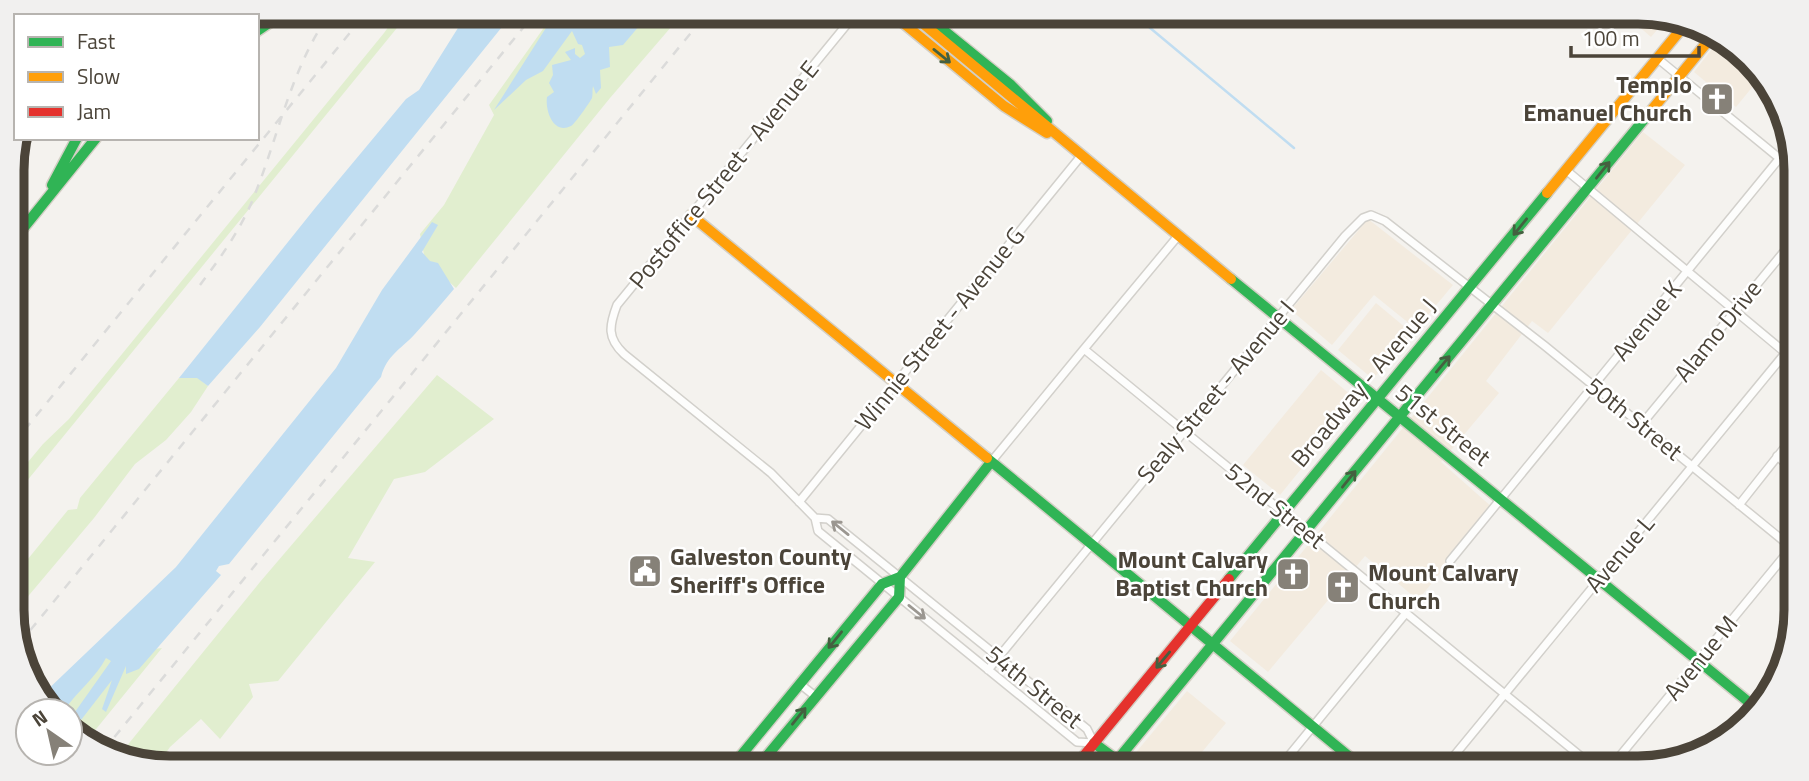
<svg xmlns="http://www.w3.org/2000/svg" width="1809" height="781" font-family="'Titillium Web',sans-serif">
  <rect width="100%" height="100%" fill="#f4f2ee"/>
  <path fill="#f3ebdf" d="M1622,12H1638L1667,18L1651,37Z
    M1719,40L1763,74L1736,107L1694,72Z
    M1643,132L1685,165L1548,333L1532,321L1486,381L1499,393L1441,462L1493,508L1418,600L1365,556L1268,672L1230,641Z
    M1368,219L1453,285L1416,329L1374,295L1332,345L1291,310Z
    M1376,303L1412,333L1373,379L1338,350Z
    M1321,370L1357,400L1280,495L1243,465Z
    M1187,691L1226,723L1188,769H1148L1133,756Z"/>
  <path fill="#e1eecf" d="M399,12H410L13,498V480L43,444L69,419L384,33Z
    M555,12H684L610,98L456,288L425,260L420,234L444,205L494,115L489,105Z
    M437,375L494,419L425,472L394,479L348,558L375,562L278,681L249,684L253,697L220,739L201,719L170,747L157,766L117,758L260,582Z
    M179,378H198L208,386L191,412L166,440L135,464L94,518L14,613V576L68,510L77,509L80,498Z
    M162,648L88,739L70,726V711C60,711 48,714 43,703L105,655Z"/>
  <path fill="#c0ddf1" d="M468,12H514L260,327L208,386L197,378H179L316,207L406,99L419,90Z
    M556,12H651L623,45L609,47L610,67L600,70L601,88L596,94L593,86C592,90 593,94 592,98C590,102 575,124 571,126C553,135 545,110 547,97L554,92L549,83L553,75L552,65L571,60L565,52L575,48V54L580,58L585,54L582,45L578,44L572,31L543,71L526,80L494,110Z
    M432,222L438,225L422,252L430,261L438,263L454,289C441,304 428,320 414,335C400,350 387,355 381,377L229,564L219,566L216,571L221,575L139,669L126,674V666L106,712L102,709L112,680L74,729L70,726V719L111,661L106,658C96,677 78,691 65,709L51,711L45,707L41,696L176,567L336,368L382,290Z"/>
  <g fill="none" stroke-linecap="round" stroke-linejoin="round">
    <path stroke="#c0ddf1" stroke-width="2.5" d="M1131,12L1294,148"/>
    <g stroke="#d2d0cb" stroke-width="10">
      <path id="street" d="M176,16L179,12
        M1657,58L1795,171
        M1566,170L1788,355L1790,366L1796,371
        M1084,349L1178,236
        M1641,425L1796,237
        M1777,456L1796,472
        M991,462L1084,349L1595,768
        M799,502L1081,156
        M1739,505L1796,433
        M815,518L828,519L1087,729L1094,743L1077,742L818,531L815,518L771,473L624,354C607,338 609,326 617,305L857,12
        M1450,561L1792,143
        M988,670L1345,236L1363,218L1371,215L1385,221L1545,346L1797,552
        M800,684L815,696
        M1117,760L1128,769
        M1444,768C1561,625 1680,483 1796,340
        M1610,768L1791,548
        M1278,769L1406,613"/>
    </g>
    <g stroke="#d3cfc5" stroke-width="13">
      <path id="fast" d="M921,12L1011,85L1047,121
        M257,31L285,12
        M52,185L77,138
        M13,241L96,138
        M1231,279L1756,708
        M987,458L1363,768
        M1229,579L1547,193
        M1094,743L1117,760
        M730,769L882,584L900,577L991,462
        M756,769L899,597L900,577
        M1110,769L1646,117"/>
    </g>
    <g stroke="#d3cfc5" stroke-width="13">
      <path id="slow" d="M890,12L1004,106L1047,133
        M909,12L1231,279
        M1646,117L1713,35
        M1547,193L1687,22
        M691,215L987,458"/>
    </g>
    <g stroke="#d3cfc5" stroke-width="13">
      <path id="jam" d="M209,16L213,12
        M1073,769L1229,579"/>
    </g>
    <use href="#street" stroke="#fdfdfc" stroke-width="7"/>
    <use href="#fast" stroke="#30b455" stroke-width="10"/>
    <use href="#slow" stroke="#ff9f0a" stroke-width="10"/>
    <use href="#jam" stroke="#e5322d" stroke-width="10"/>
    <path stroke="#dbdbda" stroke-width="2.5" stroke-dasharray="9 9" stroke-linecap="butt" d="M200,285C221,257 242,228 255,194C279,134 292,65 331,12
      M13,444L367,12
      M19,644L536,12
      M103,751L708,12"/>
  </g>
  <defs><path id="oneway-shaft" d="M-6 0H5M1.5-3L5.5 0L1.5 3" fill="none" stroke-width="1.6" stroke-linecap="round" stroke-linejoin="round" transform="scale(1.75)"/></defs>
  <g stroke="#446040">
    <use href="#oneway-shaft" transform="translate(942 56) rotate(39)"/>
    <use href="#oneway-shaft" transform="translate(1603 170) rotate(-51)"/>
    <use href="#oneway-shaft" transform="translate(1520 227) rotate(129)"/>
    <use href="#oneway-shaft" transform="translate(1443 364) rotate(-50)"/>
    <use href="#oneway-shaft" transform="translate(1349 479) rotate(-51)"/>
    <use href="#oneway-shaft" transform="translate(835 640) rotate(129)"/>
    <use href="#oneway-shaft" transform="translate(1163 660) rotate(130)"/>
    <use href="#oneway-shaft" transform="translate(799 716) rotate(-51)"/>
  </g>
  <g stroke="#9b9791">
    <use href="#oneway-shaft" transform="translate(840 528) rotate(-141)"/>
    <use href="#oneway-shaft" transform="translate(917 612) rotate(39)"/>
  </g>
  <defs>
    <g id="church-square" transform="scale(1.75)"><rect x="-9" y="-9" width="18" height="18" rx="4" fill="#868178" stroke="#fff"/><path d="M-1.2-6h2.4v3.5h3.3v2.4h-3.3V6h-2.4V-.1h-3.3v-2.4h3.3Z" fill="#fff"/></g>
    <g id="civic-square" transform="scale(1.75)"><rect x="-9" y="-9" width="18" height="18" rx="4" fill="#868178" stroke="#fff"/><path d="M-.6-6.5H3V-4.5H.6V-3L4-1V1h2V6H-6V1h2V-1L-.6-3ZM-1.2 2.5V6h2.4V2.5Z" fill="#fff"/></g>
  </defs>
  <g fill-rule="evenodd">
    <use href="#church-square" x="1717" y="99"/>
    <use href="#civic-square" x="645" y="571"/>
    <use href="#church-square" x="1293" y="574"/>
    <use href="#church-square" x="1343" y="587"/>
  </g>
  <g text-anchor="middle" stroke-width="5" stroke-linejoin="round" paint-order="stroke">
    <g font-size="24" font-weight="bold" fill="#4b4439" stroke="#fff" text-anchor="end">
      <text x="1692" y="93">Templo<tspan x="1692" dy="28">Emanuel Church</tspan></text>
      <text x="670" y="565" text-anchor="start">Galveston County<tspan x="670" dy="28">Sheriff's Office</tspan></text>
      <text x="1268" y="568">Mount Calvary<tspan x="1268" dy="28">Baptist Church</tspan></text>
      <text x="1368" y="581" text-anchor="start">Mount Calvary<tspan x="1368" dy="28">Church</tspan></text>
    </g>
    <g font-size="24" fill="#4b4439" stroke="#fff">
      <text transform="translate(724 175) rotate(-51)" y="8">Postoffice Street - Avenue E</text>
      <text transform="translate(1647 321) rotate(-51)" y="8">Avenue K</text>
      <text transform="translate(940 329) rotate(-51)" y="8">Winnie Street - Avenue G</text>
      <text transform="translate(1718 331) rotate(-51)" y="8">Alamo Drive</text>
      <text transform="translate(1364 383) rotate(-50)" y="8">Broadway - Avenue J</text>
      <text transform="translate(1216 392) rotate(-50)" y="8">Sealy Street - Avenue I</text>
      <text transform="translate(1634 419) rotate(39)" y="8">50th Street</text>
      <text transform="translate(1443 425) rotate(39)" y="8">51st Street</text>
      <text transform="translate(1275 506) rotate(39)" y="8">52nd Street</text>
      <text transform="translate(1620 554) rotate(-50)" y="8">Avenue L</text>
      <text transform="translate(1701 658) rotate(-51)" y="8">Avenue M</text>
      <text transform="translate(1034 687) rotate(39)" y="8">54th Street</text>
    </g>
  </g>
  <path d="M0 0H1809V781H0ZM170 24H1638A146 146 0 0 1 1784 170V610A146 146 0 0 1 1638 756H170A146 146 0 0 1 24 610V170A146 146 0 0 1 170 24Z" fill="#f1f0ef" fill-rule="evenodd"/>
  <path fill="none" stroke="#4b4439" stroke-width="9" d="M170 24H1638A146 146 0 0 1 1784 170V610A146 146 0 0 1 1638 756H170A146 146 0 0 1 24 610V170A146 146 0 0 1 170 24Z"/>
  <rect x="14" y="14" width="245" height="126" fill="#ffffff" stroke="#b7b4b0" stroke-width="2"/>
  <rect x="28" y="37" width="35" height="10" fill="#30b455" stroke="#b7b4b0" stroke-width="2"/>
  <text x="77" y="49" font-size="21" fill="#4b4439">Fast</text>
  <rect x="28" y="72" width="35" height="10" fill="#ff9f0a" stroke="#b7b4b0" stroke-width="2"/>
  <text x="77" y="84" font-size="21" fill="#4b4439">Slow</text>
  <rect x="28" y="107" width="35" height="10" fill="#e5322d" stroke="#b7b4b0" stroke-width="2"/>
  <text x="77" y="119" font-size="21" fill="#4b4439">Jam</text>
  <g transform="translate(49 732) rotate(326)"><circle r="33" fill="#ffffff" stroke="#b7b4b0" stroke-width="2"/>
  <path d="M0-5L12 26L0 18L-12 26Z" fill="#868178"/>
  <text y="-10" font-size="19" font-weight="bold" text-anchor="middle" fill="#4b4439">N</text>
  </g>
  <path d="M1571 46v10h128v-10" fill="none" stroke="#4b4439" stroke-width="3.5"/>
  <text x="1582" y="46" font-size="21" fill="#4b4439" stroke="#ffffff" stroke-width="5" paint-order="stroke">100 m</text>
</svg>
